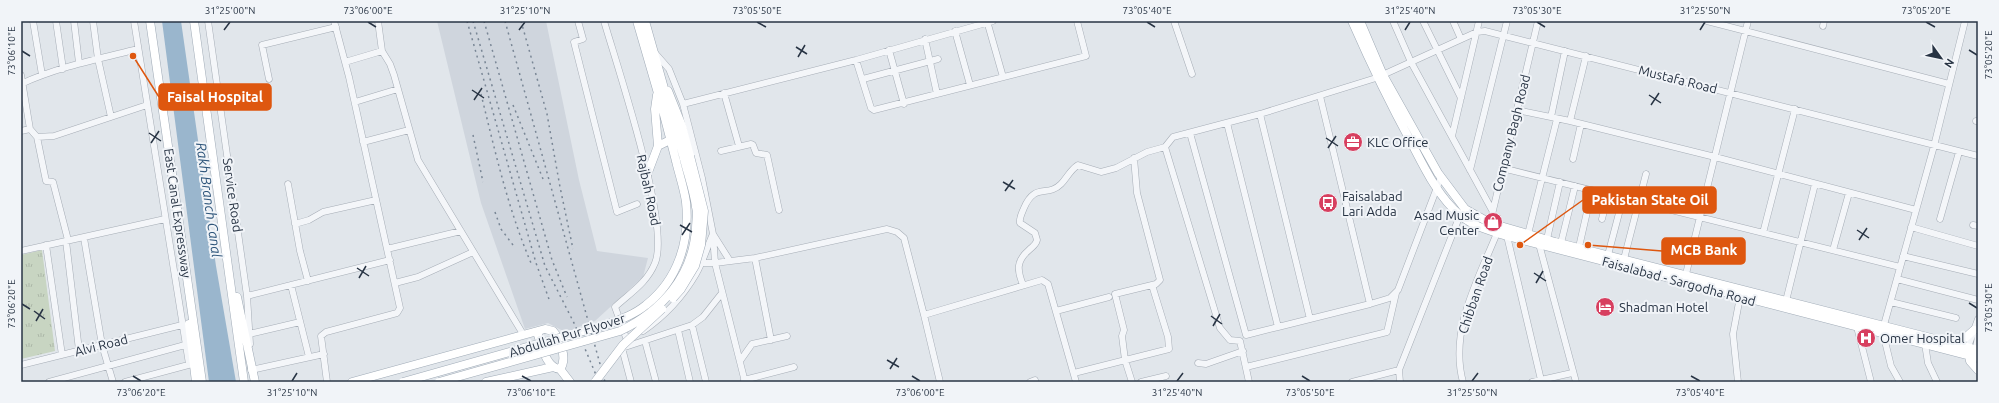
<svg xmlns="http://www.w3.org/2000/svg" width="1999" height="403" font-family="Ubuntu,sans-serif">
  <defs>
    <pattern id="park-tufts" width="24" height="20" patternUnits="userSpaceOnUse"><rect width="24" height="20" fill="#c8d5c2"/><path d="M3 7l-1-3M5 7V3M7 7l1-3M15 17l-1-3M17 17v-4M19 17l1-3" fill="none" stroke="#acb7a8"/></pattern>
  </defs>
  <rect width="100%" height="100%" fill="#e1e6eb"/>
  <path fill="#cfd5dd" d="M437,21H546L579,180L597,251L648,258L643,277L595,321L565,332L548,323L525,329L481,203Z"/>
  <path fill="url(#park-tufts)" d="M42,250L55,351L21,359V255Z"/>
  <path fill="#9ab6cd" d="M162,21H181L216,266L236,382H209Z"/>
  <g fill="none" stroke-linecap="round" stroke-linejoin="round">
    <g stroke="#a6adb6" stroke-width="7">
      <path id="minor" d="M33,21L42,75
        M56,21L63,69
        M74,21L79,63
        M93,21L98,59L111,117
        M134,21L189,364
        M208,21L247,296L250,344
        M378,21L382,51L390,64L394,75L418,160L523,334
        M578,21L583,39L574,42L617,212L637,204
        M604,21C617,66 671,226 655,263C647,283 630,293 615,307L628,343
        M987,21L1003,77
        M1174,21L1192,74
        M1393,21L1411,62L1492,210
        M1423,21L1461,98
        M1453,21L1461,39
        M1707,21L1949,84
        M1823,26L1824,21
        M955,31L970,85
        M925,39L937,94
        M889,50L904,104
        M655,53L669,69L683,104L702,178L713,234L715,263L755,258L887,229L897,232L904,238L924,315
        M856,60L871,108L874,110L1086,56L1077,21
        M345,62L382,51
        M21,75L30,129L37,137L54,136L147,105
        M269,79L262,45L336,27
        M863,79L938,59
        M21,84C58,67 98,59 138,49
        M724,93L739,146
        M355,102L398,89
        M683,104L856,60L993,21
        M1517,110L1570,121L1715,157L1916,210
        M1260,114L1310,319L1370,304L1320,96
        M1551,117L1565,51
        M1570,121L1586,56
        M1976,121H1978
        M1227,123L1278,327L1310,319
        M21,131L30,129
        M1190,133L1246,335L1278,327
        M1452,136L1479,21
        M37,137L46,181L53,182L68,240
        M363,142L409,130
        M1165,147L1220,328L1230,340L1240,341L1249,382
        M721,151L751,144L753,145L756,153L767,155L779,210
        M1573,159L1581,124
        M1502,168L1900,267
        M1470,170L1507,21
        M288,184L300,251L308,281
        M1602,219L1608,194
        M1940,219L1959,152
        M1490,223L1538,21
        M295,224L309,220L323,212L376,200
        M1973,225L1978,226
        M1911,227L1978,246
        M1763,233L1795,109
        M1528,234L1557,119
        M1507,236L1541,380
        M84,238L102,345L113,382
        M1547,239L1560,182
        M66,241L79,350
        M1561,243L1575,186
        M1539,244L1576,382
        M46,245L62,355
        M1579,247L1592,190
        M387,249L461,231
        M1833,250L1849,193
        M21,251L165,219
        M1608,255L1623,198
        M1903,256L1978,274
        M755,258L771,340
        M1624,259L1646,174
        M701,263H715L745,382
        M1686,274L1748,21
        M1897,279L1978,300
        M395,283L418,277L473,252
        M291,285L309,357
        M1023,285C1017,270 1016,261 1029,250C1033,246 1036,245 1037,240L1035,233L1020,223C1019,218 1022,213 1024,208C1035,182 1047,198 1061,184C1067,178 1070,170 1078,165L1101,172L1116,168L1147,152L1165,147L1173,137L1260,114L1376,78L1477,32L1485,31L1978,156
        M247,296L390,260
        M1786,301L1815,184
        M1891,302L1956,318
        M1370,304L1390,298L1398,290L1441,177
        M1056,311L1109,297
        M692,325L706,382
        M1884,325L1934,146L1965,21
        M1857,327L1871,382
        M678,330L690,382
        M643,331C665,316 682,298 696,274C703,262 707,247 713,234L730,261
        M1883,333L1891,366L1900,382
        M249,334L300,322
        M645,341L656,382
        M1925,344L1928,363L1937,382
        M1968,347L1978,319
        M1976,349L1978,336
        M740,361L752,344L787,336
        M1198,363L1206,364L1243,351
        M21,365L182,325
        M1246,367L1387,332L1396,293
        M251,368V370L324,354
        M1399,370L1400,382
        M1074,373L1169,349L1168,337L1152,285
        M744,380L794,367
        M49,382L185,345
        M125,382L192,364
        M327,382L321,336L326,332L397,313L400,308L349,77L334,21
        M631,382L622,348L692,325L703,317L722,293
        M940,382L924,315L1042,280L1048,284L1076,382
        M1030,382L1035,380
        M1132,382L1125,360L1122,336L1124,330L1115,294L1156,284L1160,280L1137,193L1134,158
        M1141,382L1166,376
        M1352,382L1399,370L1460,215
        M1463,382C1449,330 1478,280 1497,233
        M1532,382L1572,373
        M1738,382L1733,334L1740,297"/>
    </g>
    <g stroke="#a0abb7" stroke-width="9">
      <path id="major" d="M150,21L202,382
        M194,21L244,382
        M637,21L662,107L676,161
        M645,21L684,159
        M1352,21C1370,62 1389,102 1411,142C1424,167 1438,197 1460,215C1474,227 1491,231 1507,236L1978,358
        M1360,21L1383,75L1438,173L1465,209L1490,223L1555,242L1978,350
        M668,91L682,126L690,156
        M657,95L655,109L658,146
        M647,175L658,146L670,140
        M237,297L255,382
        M189,324L196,382
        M539,331L538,335C542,346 546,368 560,369L570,382
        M1954,343L1965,338L1974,330
        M1968,352L1970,361L1978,370
        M352,382L545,329L553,331C560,339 568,359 560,369
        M486,382L553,367"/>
    </g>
    <use href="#minor" stroke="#f4f6f9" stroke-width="6"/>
    <use href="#major" stroke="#fff" stroke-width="8"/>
    <path stroke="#798695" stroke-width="1.5" stroke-dasharray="2 4" stroke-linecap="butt" d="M467,21L536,263L550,302
      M473,21L545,266L575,325L599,382
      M484,21L552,260L567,297
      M505,21L605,382
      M521,21L547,114L560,187L573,249
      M481,94C495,151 508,209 531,263
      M513,105L543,179
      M473,135L483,182
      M495,212L501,229L513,245"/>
    <g stroke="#a0abb7" stroke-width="9" stroke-linecap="butt">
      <path id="major-bridge" d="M673,298L681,289L695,266L701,245L704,211L690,156
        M403,382L605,325C619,320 634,315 646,305C678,280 690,241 686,202C684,188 679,174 676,161
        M439,382L620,331C662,311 693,276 696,228C696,221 698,213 696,207C694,191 688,175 684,159
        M595,382L623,345L662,309"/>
    </g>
    <use href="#major-bridge" stroke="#fff" stroke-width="8"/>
  </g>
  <path fill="none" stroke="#283444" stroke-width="1.5" d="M368,22L376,27M757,22L766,27M1147,22L1155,27M1537,22L1545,27M1926,22L1935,27M224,30L230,22M519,30L525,22M1405,30L1410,22M1700,30L1705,22M796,47L807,54M1969,50L1977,55M22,51L30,56M798,57L805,45M472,90L484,98M1649,95L1661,103M474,100L482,88M1651,105L1659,93M149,133L161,141M1326,138L1338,146M151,143L159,131M1328,148L1336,136M1003,182L1015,189M1005,191L1013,180M680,225L692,232M1857,230L1869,238M682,235L690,223M1859,240L1867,228M357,268L369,276M1534,273L1546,281M359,278L366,266M1536,283L1543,271M1969,303L1977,308M22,304L30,309M34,311L45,319M1211,316L1222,324M36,321L43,309M1213,326L1220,314M887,360L899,367M890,369L897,358M133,376L141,381M522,376L531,381M912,376L920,381M1302,376L1310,381M1691,376L1700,381M292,381L297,373M1177,381L1183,373M1472,381L1478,373"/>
  <defs>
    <g id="office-disc" transform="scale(1)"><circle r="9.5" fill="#d73f5f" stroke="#f1f4f8"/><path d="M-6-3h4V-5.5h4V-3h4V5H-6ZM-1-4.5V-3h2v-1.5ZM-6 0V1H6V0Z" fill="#fff"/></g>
    <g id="bus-disc" transform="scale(1)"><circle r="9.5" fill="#d73f5f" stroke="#f1f4f8"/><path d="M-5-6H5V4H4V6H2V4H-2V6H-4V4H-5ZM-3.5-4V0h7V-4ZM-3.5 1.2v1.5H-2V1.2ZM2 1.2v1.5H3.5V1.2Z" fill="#fff"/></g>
    <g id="shop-disc" transform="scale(1)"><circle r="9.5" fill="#d73f5f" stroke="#f1f4f8"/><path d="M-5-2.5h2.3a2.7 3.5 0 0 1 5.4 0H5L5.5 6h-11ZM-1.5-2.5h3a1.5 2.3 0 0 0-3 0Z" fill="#fff"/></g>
    <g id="hotel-disc" transform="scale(1)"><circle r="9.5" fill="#d73f5f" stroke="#f1f4f8"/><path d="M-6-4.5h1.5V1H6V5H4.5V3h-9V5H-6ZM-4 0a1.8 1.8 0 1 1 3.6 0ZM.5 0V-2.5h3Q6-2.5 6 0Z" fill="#fff"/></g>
    <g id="hospital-disc" transform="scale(1)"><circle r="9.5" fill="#d73f5f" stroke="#f1f4f8"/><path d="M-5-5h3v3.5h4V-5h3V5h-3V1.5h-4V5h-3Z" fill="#fff"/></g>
  </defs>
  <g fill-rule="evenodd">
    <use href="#office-disc" x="1353" y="142"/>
    <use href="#bus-disc" x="1328" y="203"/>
    <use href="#shop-disc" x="1493" y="222"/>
    <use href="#hotel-disc" x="1605" y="307"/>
    <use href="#hospital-disc" x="1866" y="338"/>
  </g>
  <g text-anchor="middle" stroke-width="4" stroke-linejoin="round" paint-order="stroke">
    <g font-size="13" fill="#283444" stroke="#f1f4f8">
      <text transform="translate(1678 79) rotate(14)" y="5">Mustafa Road</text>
      <text transform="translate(1511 133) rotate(-76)" y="5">Company Bagh Road</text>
      <text transform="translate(649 190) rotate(78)" y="5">Rajbah Road</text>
      <text transform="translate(233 195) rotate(82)" y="5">Service Road</text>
      <text transform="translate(178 213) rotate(82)" y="5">East Canal Expressway</text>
      <text transform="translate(1679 281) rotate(15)" y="5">Faisalabad - Sargodha Road</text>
      <text transform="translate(1475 295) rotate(-71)" y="5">Chibban Road</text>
      <text transform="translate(567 335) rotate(-17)" y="5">Abdullah Pur Flyover</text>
      <text transform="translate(101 345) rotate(-14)" y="5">Alvi Road</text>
    </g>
    <g font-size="13" fill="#283444" stroke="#f1f4f8" text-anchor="start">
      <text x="1367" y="147">KLC Office</text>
      <text x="1342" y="201">Faisalabad<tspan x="1342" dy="15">Lari Adda</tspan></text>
      <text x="1479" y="220" text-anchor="end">Asad Music<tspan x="1479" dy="15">Center</tspan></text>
      <text x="1619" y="312">Shadman Hotel</text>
      <text x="1880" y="343">Omer Hospital</text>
    </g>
    <g font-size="14" font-style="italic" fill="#2f567b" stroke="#f1f4f8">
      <text transform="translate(209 200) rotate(82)" y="5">Rakh Branch Canal</text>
    </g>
  </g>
  <path fill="none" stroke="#de570f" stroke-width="1.5" d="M133 56L159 97M1520 245L1583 200M1588 245L1662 251"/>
  <g fill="#de570f" stroke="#f1f4f8" stroke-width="1.5">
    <circle cx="133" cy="56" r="4"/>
    <circle cx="1520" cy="245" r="4"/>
    <circle cx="1588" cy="245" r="4"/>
  </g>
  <g fill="#de570f" stroke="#de570f" stroke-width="1.5">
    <rect x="159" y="84" width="112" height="26" rx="4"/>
    <rect x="1583" y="187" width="133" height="26" rx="4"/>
    <rect x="1662" y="238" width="83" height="26" rx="4"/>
  </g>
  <g font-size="14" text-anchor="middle" font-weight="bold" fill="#fff">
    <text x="215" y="102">Faisal Hospital</text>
    <text x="1650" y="205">Pakistan State Oil</text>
    <text x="1704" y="255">MCB Bank</text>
  </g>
  <rect width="1999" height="403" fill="none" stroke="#f1f4f8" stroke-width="44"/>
  <g transform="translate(1941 58) rotate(123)" stroke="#f1f4f8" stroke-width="3" paint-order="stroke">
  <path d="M0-3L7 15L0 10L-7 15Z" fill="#283444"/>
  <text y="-6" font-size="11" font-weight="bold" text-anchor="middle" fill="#283444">N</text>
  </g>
  <rect x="22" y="22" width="1955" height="359" fill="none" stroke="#283444" stroke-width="1.5"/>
  <g font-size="10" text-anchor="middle" fill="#283444">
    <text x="230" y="14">31°25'00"N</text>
    <text x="368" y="14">73°06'00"E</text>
    <text x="525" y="14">31°25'10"N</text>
    <text x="757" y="14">73°05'50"E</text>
    <text x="1147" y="14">73°05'40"E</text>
    <text x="1410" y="14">31°25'40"N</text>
    <text x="1537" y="14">73°05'30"E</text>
    <text x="1705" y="14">31°25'50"N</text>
    <text x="1926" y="14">73°05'20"E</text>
    <text transform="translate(11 51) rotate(-90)" y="4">73°06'10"E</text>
    <text transform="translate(1988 55) rotate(-90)" y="4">73°05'20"E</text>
    <text transform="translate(11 304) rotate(-90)" y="4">73°06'20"E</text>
    <text transform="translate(1988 308) rotate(-90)" y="4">73°05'30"E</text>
    <text x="141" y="396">73°06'20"E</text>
    <text x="292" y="396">31°25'10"N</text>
    <text x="531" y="396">73°06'10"E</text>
    <text x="920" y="396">73°06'00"E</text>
    <text x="1177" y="396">31°25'40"N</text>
    <text x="1310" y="396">73°05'50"E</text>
    <text x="1472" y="396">31°25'50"N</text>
    <text x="1700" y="396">73°05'40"E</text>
  </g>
</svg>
